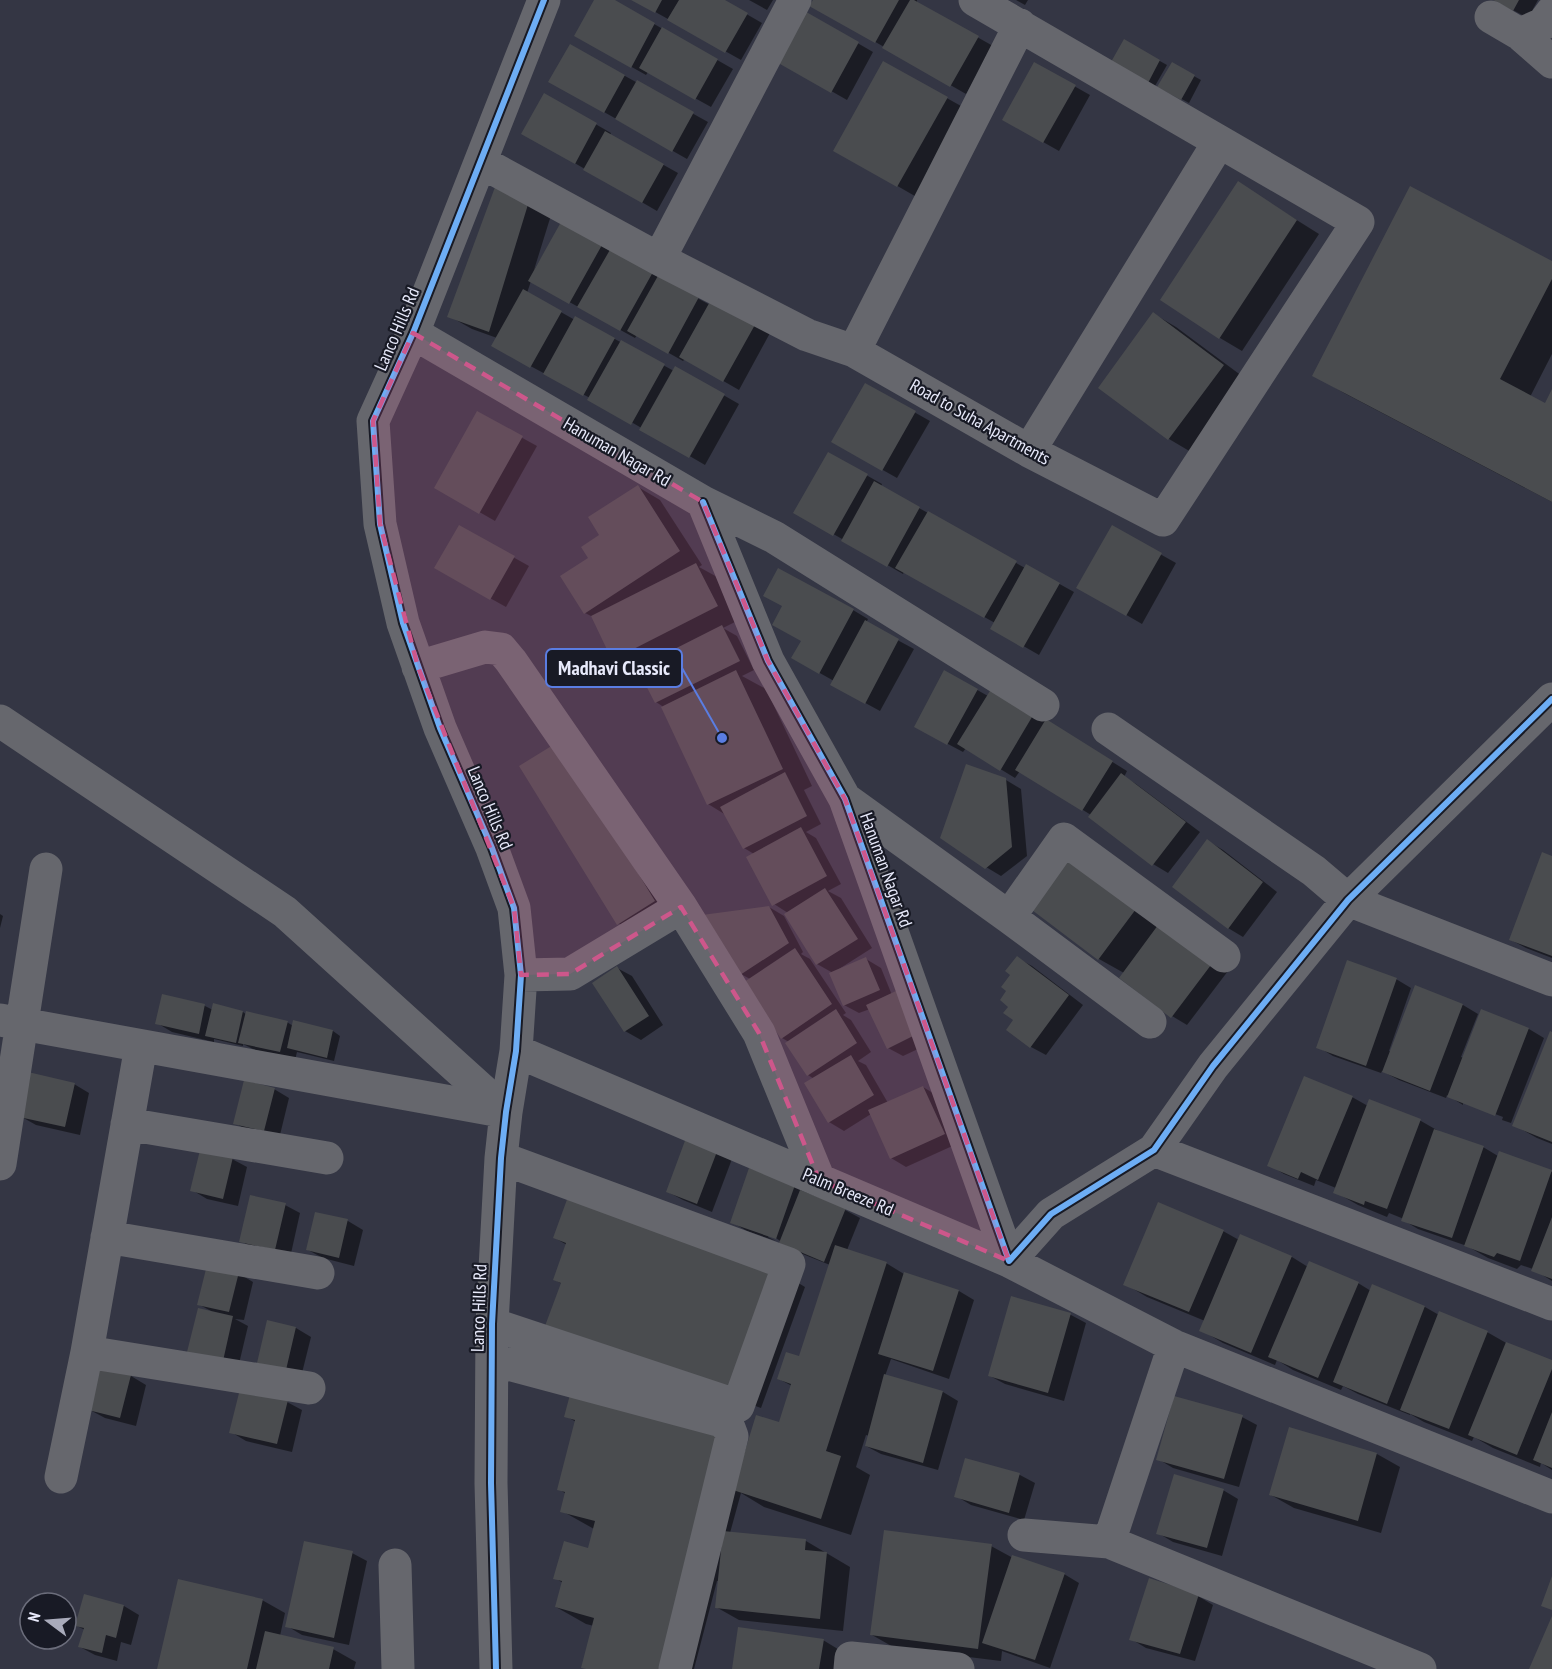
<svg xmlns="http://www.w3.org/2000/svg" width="1552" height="1669" font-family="'PT Sans Narrow',sans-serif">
  <rect width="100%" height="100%" fill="#343644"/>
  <path fill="#0007" d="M596,0H612L733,69L711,107L648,72L646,75L576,36Z
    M634,0H722L762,23L741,60Z
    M749,0H773L767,10Z
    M814,0H917V3L993,46L966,94L811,5Z
    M1016,0H1028L1025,5Z
    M1494,0H1538L1528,18Z
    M802,11L873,52L847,100L775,59Z
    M1124,41L1167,65L1155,86L1113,62Z
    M571,46L708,122L687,159L551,82Z
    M884,63L970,111L920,199L835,150Z
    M1035,64L1090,95L1059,151L1004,120Z
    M1172,64L1201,80L1189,103L1159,87Z
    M545,95L611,133L610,135L678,173L657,211L523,133Z
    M498,182L552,212L534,270L562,224L710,305L770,333L739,390L685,359L683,361L637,335L635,338L531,281L527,293L575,320L576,318L674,371L676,368L739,404L705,465L590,398L493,346L497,338L472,329L449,316Z
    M1238,183L1319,234L1242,351L1220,338Z
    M1552,263V354L1530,397L1545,405L1552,392V502L1344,393L1314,375Z
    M1154,314L1176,327L1246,379L1191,452L1169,439L1100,388Z
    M866,385L930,421L897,478L833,442Z
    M477,413L537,446L495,521L436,487Z
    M829,454L882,484L881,487L928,513L1025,568L1027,566L1074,592L1039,655L992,628L995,623L904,572L903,574L795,512Z
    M638,487L660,500L702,565L699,567L719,578L739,620L723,628L737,636L754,670L742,676L766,689L812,786L804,790L821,824L806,832L816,838L841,884L828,891L841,898L872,948L839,969L866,959L881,968L892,995L931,1043L903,1056L888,1048L870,1009L859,1013L844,1005L833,973L817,964L786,914L788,913L774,904L754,854L744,848L726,815L708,804L662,706L656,702L640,670L636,672L613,659L593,617L585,613L590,558L601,535Z
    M459,527L529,566L506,607L436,568Z
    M1112,527L1176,563L1142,624L1078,587Z
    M784,606L853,610L868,619L866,623L914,649L880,711L847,693L834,681L793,658L803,641Z
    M945,672L988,696L993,688L1127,771L1124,777L1136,784L1200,832L1168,873L1153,864L1090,817L1091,815L1020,771L1015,778L966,748L963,752L931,735Z
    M558,744L677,914L641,937L618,923Z
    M1006,780L1021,789L1027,856L1001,876L986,867Z
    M1208,841L1223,850L1277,892L1243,937L1228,928Z
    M1552,857V958L1526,948L1511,940Z
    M1067,858L1228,971L1187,1025L1172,1016L1124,973L1099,959L1030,907Z
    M769,907L784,916L803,952L801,954L810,959L846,1013L843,1015L851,1020L871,1052L858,1061L866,1065L888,1103L923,1087L938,1096L959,1143L906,1167L891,1158L871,1114L844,1131L829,1122L814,1079L808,1075L789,1042L782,1038L750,979L741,974Z
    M0,914L3,916L0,928Z
    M1017,958L1032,966L1083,1005L1046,1055L1031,1047L1010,1006L1009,991Z
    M617,968L632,976L663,1025L641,1040L625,1031L594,983Z
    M1396,979L1411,988L1389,1051L1392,1052L1416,987L1463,1005L1478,1014L1461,1057L1464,1058L1482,1011L1529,1029L1544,1038L1511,1123L1502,1120L1503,1117L1463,1102V1105L1447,1095L1446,1098L1399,1080L1382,1071L1381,1073L1333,1056L1318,1047Z
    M163,996L205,1006L213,1010L243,1012L247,1015L287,1022L293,1026L294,1022L333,1031L340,1036L334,1061L297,1052L295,1060L255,1050L243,1044V1046L214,1039V1042L172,1032L157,1023Z
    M1552,1033V1144L1537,1138L1514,1125Z
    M74,1084L89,1093L80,1135L36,1125L20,1116Z
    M274,1089L289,1098L279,1139L250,1132L235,1123Z
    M1352,1097L1368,1106L1370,1101L1421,1121L1442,1133L1483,1147L1498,1156L1500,1153L1552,1172V1281L1533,1269L1521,1265L1517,1269L1488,1258L1467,1246L1418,1229L1403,1220L1404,1219L1389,1213L1387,1217L1358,1205L1335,1192L1336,1188L1316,1180L1314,1186L1284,1174L1269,1165Z
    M687,1139L732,1159L712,1212L683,1200L668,1192Z
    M232,1159L247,1167L238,1206L207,1199L192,1190Z
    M794,1186L845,1210L860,1218L847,1250L886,1263L904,1274L959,1291L974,1300L949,1379L891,1359L885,1376L943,1392L958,1401L938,1470L881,1454L866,1446L869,1436L866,1435L856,1467L870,1475L851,1535L764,1507L741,1493L730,1533L806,1541L850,1567L843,1631L739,1620L716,1607L719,1581H717L694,1669H586L594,1626L586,1624L556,1607L563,1583L555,1578L589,1549L594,1529L562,1511L566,1494L559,1489L576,1422L566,1416L748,1447L780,1424L792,1386L779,1379L800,1358L830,1265L795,1251L770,1234L768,1237L776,1241L747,1231L732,1222Z
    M285,1205L300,1213L290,1258L256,1250L241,1241Z
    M316,1213L348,1221L363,1230L354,1266L323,1258L308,1250Z
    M1223,1231L1239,1240L1240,1236L1292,1257L1308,1267L1358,1283L1371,1291L1373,1286L1425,1307L1439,1315L1487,1332L1508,1344L1552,1362V1470L1541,1463L1540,1467L1493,1448L1474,1437L1472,1441L1424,1422L1410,1414V1415L1358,1394L1343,1386L1341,1390L1293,1370L1277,1360L1275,1365L1223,1343L1201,1330L1205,1321L1147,1297L1125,1284Z
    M555,1238L775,1269L805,1287L761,1408L577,1343L562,1284L555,1280L567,1245Z
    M238,1273L253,1282L244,1320L235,1319L248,1326L238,1368L204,1360L211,1311L198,1304Z
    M1012,1298L1071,1315L1086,1323L1064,1401L1005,1384L990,1376Z
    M268,1322L296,1328L311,1337L301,1377L274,1371Z
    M131,1376L146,1385L136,1426L105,1418L90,1410Z
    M287,1402L302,1410L292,1452L246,1441L231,1432Z
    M1242,1417L1257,1425L1239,1487L1173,1468L1158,1459Z
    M1290,1429L1377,1454L1400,1467L1381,1533L1294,1508L1271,1495Z
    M966,1460L1020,1475L1035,1483L1024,1520L971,1505L956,1496Z
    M1223,1490L1238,1499L1222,1556L1173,1542L1158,1533Z
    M991,1546L1013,1558L1064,1574L1079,1583L1050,1668L1002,1651L1001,1661L895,1648L872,1635Z
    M352,1553L367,1561L349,1645L302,1635L287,1626Z
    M85,1596L124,1606L139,1615L131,1645L121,1642L117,1661L95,1655L80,1647L85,1630L77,1626Z
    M1198,1596L1213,1605L1195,1661L1146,1648L1131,1639Z
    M262,1600L285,1613L280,1636L333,1649L356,1662L354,1669H159Z
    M823,1640L846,1654L844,1669H733Z"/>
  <path fill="#4a4c4f" d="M594,0H615L655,23L631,68L574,36Z
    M631,0H662L655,13Z
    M679,0H725L748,13L725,53L667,20Z
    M813,0H899L875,43L809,6Z
    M910,0H914L979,36L950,87L882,48Z
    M1493,0H1519L1513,11Z
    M801,9L859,42L831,93L773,60Z
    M662,27L718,59L695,100L639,68Z
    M1124,39L1160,60L1148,83L1111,62Z
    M570,44L625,75L604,113L548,82Z
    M883,61L948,97L897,187L833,151Z
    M1034,62L1076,85L1043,143L1002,120Z
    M1172,62L1195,75L1181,100L1157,87Z
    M637,80L694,112L672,152L615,119Z
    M544,93L597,123L575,164L521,134Z
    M605,131L664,164L642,203L583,170Z
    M498,179L530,198L489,332L447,317Z
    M1238,181L1297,220L1219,339L1160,300Z
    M1410,186L1552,261V279L1500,379L1545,403L1552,389V502L1312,376Z
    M561,222L602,245L569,304L528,281Z
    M611,248L653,272L620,331L577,307Z
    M659,274L699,297L668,354L627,331Z
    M523,289L562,311L530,368L491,346Z
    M712,298L756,323L723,382L679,357Z
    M1153,312L1224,365L1168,440L1098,388Z
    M575,316L615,338L583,396L543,374Z
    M621,340L665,364L631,425L587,400Z
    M675,366L725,394L689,458L639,430Z
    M865,383L916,411L882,471L831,442Z
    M477,411L523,436L479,514L434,488Z
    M828,452L868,474L833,536L793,513Z
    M874,481L920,507L887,567L841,541Z
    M638,485L680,551L584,614L560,576L588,558L581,547L599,535L588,517Z
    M928,511L1017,561L984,618L895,568Z
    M459,525L515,556L490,600L434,568Z
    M1112,525L1162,553L1126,616L1076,588Z
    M696,563L718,606L612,660L591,616Z
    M1026,564L1060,583L1023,648L990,629Z
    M778,568L854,609L819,674L791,658L801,641L772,625L782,606L763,596Z
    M865,620L899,639L865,704L830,685Z
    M722,625L740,661L655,703L637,668Z
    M736,670L783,769L707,805L661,707Z
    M944,670L978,689L947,745L914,727Z
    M993,686L1035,712L1000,771L957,744Z
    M1046,719L1113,761L1082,811L1015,770Z
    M558,742L655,901L617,925L519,766Z
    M966,764L1006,778L1012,847L985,869L940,838Z
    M785,772L807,816L743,849L720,807Z
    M1121,773L1186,822L1152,866L1088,817Z
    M801,827L827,876L772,906L746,857Z
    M1207,839L1263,882L1228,929L1172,887Z
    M1542,852L1552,856V956L1509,940Z
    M1066,856L1136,909L1098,960L1028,907Z
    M825,888L858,939L816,965L784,914Z
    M769,906L789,943L740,975L702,915Z
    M1161,921L1214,961L1171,1018L1119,978Z
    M795,948L832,1004L781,1039L744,982Z
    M1017,956L1069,995L1030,1048L1006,1030L1013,1020L1003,1013L1008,1007L1000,1000L1006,991L1001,987L1010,975L1005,971Z
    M866,957L880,990L843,1006L829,973Z
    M1347,960L1397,978L1366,1066L1316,1048Z
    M617,966L649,1016L624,1032L592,983Z
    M1415,985L1463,1004L1430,1091L1382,1072Z
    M896,991L917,1034L887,1049L866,1005Z
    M162,994L205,1004L199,1034L155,1024Z
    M213,1003L243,1011L236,1043L205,1036Z
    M836,1009L857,1043L807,1076L785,1043Z
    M1481,1009L1529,1028L1495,1116L1447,1097Z
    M246,1011L288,1021L280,1052L238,1043Z
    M293,1020L333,1030L327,1058L287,1048Z
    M1550,1031L1552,1032V1142L1512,1126Z
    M851,1055L874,1095L828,1123L804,1083Z
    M28,1072L75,1083L65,1127L19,1117Z
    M1304,1076L1353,1096L1318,1180L1301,1172L1298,1179L1267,1166Z
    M244,1080L275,1088L264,1131L233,1124Z
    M923,1086L945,1134L890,1159L868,1110Z
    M1369,1099L1421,1119L1387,1209L1365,1201L1364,1205L1333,1193Z
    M1434,1129L1484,1146L1452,1238L1401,1221Z
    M686,1138L718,1149L697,1204L666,1192Z
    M200,1150L233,1157L223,1199L190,1191Z
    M1499,1151L1552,1170L1520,1261L1497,1253L1494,1257L1464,1246Z
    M749,1168L795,1185L776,1239L730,1223Z
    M800,1190L846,1208L824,1262L779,1243Z
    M569,1194L776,1268L731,1392L545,1326L561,1283L553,1280L566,1243L553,1238Z
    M250,1195L286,1203L275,1250L239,1242Z
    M1158,1202L1224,1230L1189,1312L1123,1285Z
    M315,1212L348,1219L339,1258L306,1250Z
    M1552,1217V1279L1531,1271Z
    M1240,1234L1292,1256L1251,1353L1199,1331Z
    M835,1245L887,1262L826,1451L841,1456L821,1519L733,1490L756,1415L779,1422L791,1384L777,1379L786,1352L799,1356Z
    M1309,1261L1359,1282L1318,1378L1268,1357Z
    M207,1265L239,1272L229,1312L197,1305Z
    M904,1272L959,1290L933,1371L878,1354Z
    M1372,1284L1425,1306L1387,1404L1333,1382Z
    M1011,1296L1071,1313L1048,1393L988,1376Z
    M198,1308L233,1316L223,1361L187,1352Z
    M1439,1311L1488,1331L1449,1429L1400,1410Z
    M267,1320L296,1327L286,1370L257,1363Z
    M1506,1342L1552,1360V1369L1517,1455L1468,1435Z
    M99,1366L131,1375L120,1418L88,1410Z
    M884,1374L943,1391L923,1463L865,1446Z
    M240,1389L288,1400L277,1444L229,1433Z
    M571,1391L723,1431L660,1669H586L581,1668L594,1618L555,1607L562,1581L553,1579L564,1541L588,1548L595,1521L560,1512L565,1492L557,1490L575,1420L564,1417Z
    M1174,1396L1243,1415L1224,1479L1156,1460Z
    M1552,1412V1468L1533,1460Z
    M1289,1427L1377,1453L1358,1521L1269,1495Z
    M965,1458L1020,1473L1009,1513L954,1497Z
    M1174,1474L1224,1489L1207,1548L1156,1534Z
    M884,1530L992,1544L978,1649L870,1635Z
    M723,1531L806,1539L805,1550L827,1552L820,1619L715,1608Z
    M304,1541L353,1551L334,1638L285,1627Z
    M1012,1555L1065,1573L1035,1660L982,1643Z
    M1552,1576V1610L1541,1606Z
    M1149,1578L1199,1594L1180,1654L1129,1640Z
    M178,1579L263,1599L247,1669H157Z
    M84,1594L124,1605L116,1638L106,1635L102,1653L78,1647L84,1628L75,1626Z
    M1552,1616V1669H1529Z
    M738,1627L824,1639L819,1669H732Z
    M265,1631L334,1647L329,1669H256Z"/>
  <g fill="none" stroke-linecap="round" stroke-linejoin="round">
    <path stroke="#66676d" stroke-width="33" d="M1491,17L1520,34L1543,24L1552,12
      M1520,34L1552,62
      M481,162L659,259L807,335L854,351L1029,451L1163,520L1358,222L975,0
      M659,259L795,0
      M413,333L703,502L774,537L1043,705
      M854,351L1020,25
      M1029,451L1219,142
      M703,502L768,661L845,799L1009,1261L1051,1214L1154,1150L1213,1066L1348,900L1552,699
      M418,667L485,647L501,649L511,661L681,907
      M0,721L285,912L506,1112
      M1108,729L1314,871L1348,900L1552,980
      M845,799L1009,917L1150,1022
      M1009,917L1064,839L1224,956
      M521,975L570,974L681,907L759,1033L819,1180
      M0,1020L506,1112
      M516,1051L1009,1261L1174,1346L1552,1497
      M127,1124L327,1158
      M1154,1150L1552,1304
      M0,1164L46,869
      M107,1237L318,1273
      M492,1324L738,1406L789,1264L501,1158
      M87,1352L309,1388
      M493,1360L722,1421L729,1428L732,1436L675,1669
      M61,1477L87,1352L141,1046
      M1024,1535L1109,1542L1420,1669
      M1109,1542L1174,1346
      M395,1565L398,1669
      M496,1669L491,1483L492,1324L501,1158L506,1112L516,1051L521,975L514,908L492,848L440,728L403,623L380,524L373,421L413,333L544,0
      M850,1669L851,1658L958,1669"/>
    <g stroke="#181a25" stroke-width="10">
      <path id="cycleway" d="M703,502L768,661L845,799L1009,1261L1051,1214L1154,1150L1213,1066L1348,900L1552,699
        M496,1669L491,1483L492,1324L501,1158L506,1112L516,1051L521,975L514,908L492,848L440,728L403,623L380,524L373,421L413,333L544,0"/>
    </g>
    <use href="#cycleway" stroke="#6dadf4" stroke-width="6"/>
  </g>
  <path fill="#cd578b" fill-opacity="0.2" stroke="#cd578b" stroke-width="4.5" stroke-dasharray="12 8" stroke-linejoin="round" d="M413,333L703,502L768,661L845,799L1009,1261L819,1180L759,1033L681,907L570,974L521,975L514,908L418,667L380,524L373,421Z"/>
  <g text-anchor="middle" stroke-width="4.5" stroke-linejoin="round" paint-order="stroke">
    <g font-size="18" fill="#e8eafb" stroke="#181a25">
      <text transform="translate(397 329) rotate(-67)" y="6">Lanco Hills Rd</text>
      <text transform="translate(980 422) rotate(29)" y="6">Road to Suha Apartments</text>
      <text transform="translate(617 452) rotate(30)" y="6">Hanuman Nagar Rd</text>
      <text transform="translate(490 808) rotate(67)" y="6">Lanco Hills Rd</text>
      <text transform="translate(886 870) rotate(70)" y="6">Hanuman Nagar Rd</text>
      <text transform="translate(848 1192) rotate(23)" y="6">Palm Breeze Rd</text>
      <text transform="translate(479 1308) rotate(-88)" y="6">Lanco Hills Rd</text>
    </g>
  </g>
  <path fill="none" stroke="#5a7de2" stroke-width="2" d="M722 738L682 668"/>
  <circle fill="#5a7de2" stroke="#181a25" stroke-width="2" cx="722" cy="738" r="6"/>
  <rect fill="#181a25" stroke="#5a7de2" stroke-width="2" x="546" y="649" width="136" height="38" rx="6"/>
  <g font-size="20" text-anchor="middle" font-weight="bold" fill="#e8eafb">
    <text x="614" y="675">Madhavi Classic</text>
  </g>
  <g transform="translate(48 1621) rotate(286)"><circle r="28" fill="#181a25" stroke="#6b6d7b" stroke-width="1.5"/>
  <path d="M0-4.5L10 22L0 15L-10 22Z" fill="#a9abbb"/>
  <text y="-9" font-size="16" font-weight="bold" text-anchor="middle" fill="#e8eafb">N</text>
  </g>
</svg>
